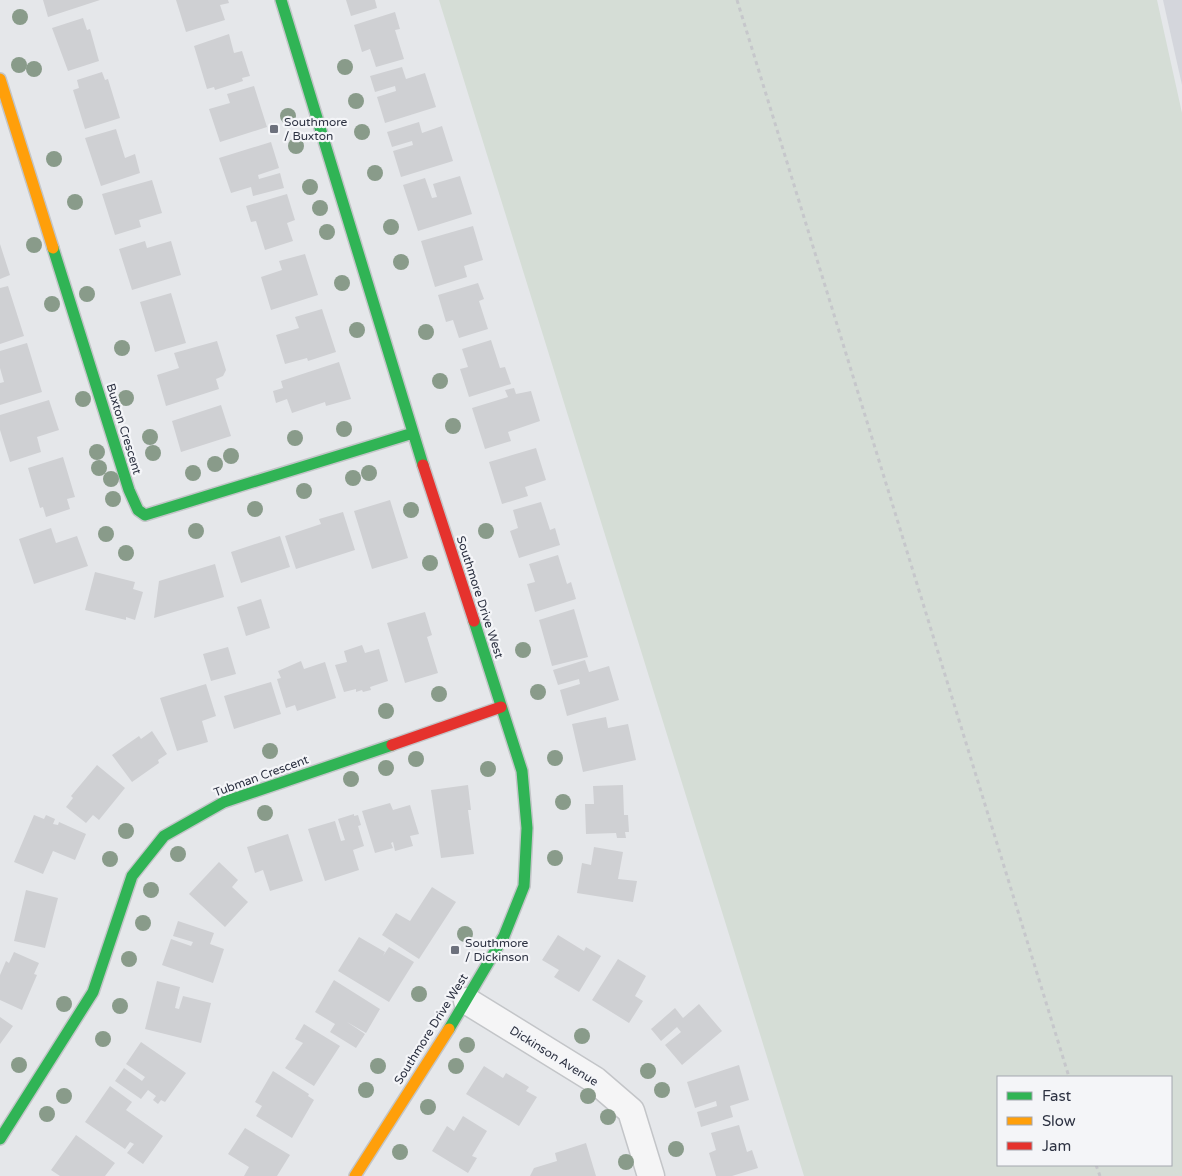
<svg xmlns="http://www.w3.org/2000/svg" width="1182" height="1176" font-family="'Varela Round',sans-serif">
  <rect width="100%" height="100%" fill="#e5e7ea"/>
  <path fill="#d4d6dc" d="M1163,0H1182V85Z"/>
  <path fill="#d5ddd6" fill-rule="evenodd" d="M439,0H1157L1182,113V1176H804ZM998,1077H1171V1165H998Z"/>
  <path fill="#cfd0d3" d="M43,0H100L48,17Z
    M176,0H228L229,3L220,5L225,20L186,32Z
    M346,0H375L377,8L351,16Z
    M395,12L400,29L395,30L404,59L376,67L370,49L362,52L354,25Z
    M83,18L87,30L90,29L99,61L68,71L52,28Z
    M229,34L234,53L242,51L250,76L242,78L243,81L215,90L214,87L207,89L194,46Z
    M402,67L406,79L425,73L436,107L385,123L377,97L396,91L395,86L375,92L370,76Z
    M102,72L105,80L108,79L120,118L85,129L73,90L79,88L77,80Z
    M254,86L267,127L220,142L209,109L230,103L227,94Z
    M419,122L422,133L442,126L453,161L401,177L393,151L413,145L412,141L392,147L387,132Z
    M116,129L125,158L135,154L140,173L101,186L85,138Z
    M271,142L279,168L258,175L259,179L280,173L284,188L253,196L251,187L231,193L219,158Z
    M460,176L472,214L418,231L403,185L425,178L432,198L437,197L433,184Z
    M152,180L162,213L139,220L141,227L115,235L102,194Z
    M287,194L295,220L287,223L293,241L265,250L256,221L251,222L246,206Z
    M473,226L483,260L464,266L467,277L435,287L421,241Z
    M145,241L147,248L171,241L181,275L132,290L119,249Z
    M0,244L10,275L0,279Z
    M305,254L318,295L271,310L261,277L282,270L279,261Z
    M478,283L484,299L479,301L488,329L459,338L453,320L446,322L438,295Z
    M8,286L24,336L0,344V288Z
    M171,293L186,343L155,352L140,302Z
    M322,309L336,352L308,361L307,358L285,364L276,335L299,328L295,317Z
    M491,340L500,368L505,367L511,384L469,397L460,369L468,367L462,349Z
    M217,341L226,370L223,376L216,379L219,389L166,406L157,375L179,368L174,353Z
    M27,343L42,392L0,405V383L4,382L0,368V351Z
    M339,362L351,399L326,406L325,402L292,413L287,399L276,403L273,391L283,388L281,381Z
    M514,388L516,394L531,391L540,421L508,432L511,441L485,449L472,408L508,397L505,390Z
    M49,400L59,430L37,437L41,452L10,462L0,430V415Z
    M221,405L231,436L181,452L172,421Z
    M536,448L546,480L525,487L528,496L502,504L489,462Z
    M63,457L75,497L67,499L70,509L46,517L43,507L40,508L28,468Z
    M390,500L408,558L372,569L354,511Z
    M541,502L550,530L555,528L560,545L519,558L510,531L518,528L513,510Z
    M343,512L355,550L296,569L285,536L321,524L319,519Z
    M51,528L56,543L77,536L88,566L34,584L19,539Z
    M280,536L290,567L241,583L231,552Z
    M558,555L567,584L571,582L576,599L535,612L527,584L535,582L529,564Z
    M215,564L224,597L154,618L159,581Z
    M95,572L135,582L133,589L143,592L135,620L126,617V620L85,610Z
    M261,599L270,628L246,636L237,607Z
    M574,609L588,657L552,666L539,620Z
    M425,612L432,635L427,637L438,673L405,683L387,623Z
    M362,645L365,653L379,649L388,681L370,687L371,690L363,692L362,690L356,692V689L344,692L335,665L347,662L344,651Z
    M228,647L236,674L211,681L203,654Z
    M585,660L589,672L609,666L619,700L567,716L560,690L580,684L579,679L558,685L553,670Z
    M301,661L304,669L325,662L336,698L297,711L295,705L286,708L277,679L281,678L278,671Z
    M271,682L281,714L234,729L224,696Z
    M206,684L216,716L202,721L208,742L177,751L160,698Z
    M606,717L608,728L628,724L636,760L583,772L572,724Z
    M152,731L167,754L158,760L159,763L132,782L112,755L139,736L141,739Z
    M97,765L125,788L99,820L93,815L86,823L66,807L73,798L71,796Z
    M468,785L471,810H468L474,854L441,858L431,790Z
    M623,785L624,815H628L629,832H625L626,838H617L616,833L586,834L585,804H594L593,786Z
    M390,803L393,810L410,805L419,834L410,836L413,846L395,851L393,842L391,843L393,848L375,853L362,811Z
    M354,814V816L358,815L361,825L358,826L364,846L353,850L359,870L325,881L308,829L335,821L341,841L345,840L338,819Z
    M34,815L44,819L46,815L55,819L53,824L58,825L59,822L86,834L75,860L53,851L43,874L14,862Z
    M288,834L303,881L270,891L263,870L255,873L247,847Z
    M594,847L623,852L618,879L637,881L633,902L577,893L582,863L591,865Z
    M219,862L238,880L232,887L248,902L225,927L189,894Z
    M432,887L456,902L419,959L382,935L396,913L410,921Z
    M26,890L58,898L45,948L14,941Z
    M178,921L214,933L210,944L224,949L213,983L162,965L171,939L191,946L193,942L173,936Z
    M558,935L584,951L586,947L601,956L579,992L554,977L559,970L542,960Z
    M359,937L385,952L383,956L389,947L414,962L389,1002L338,971Z
    M14,952L39,963L34,974L37,975L22,1010L0,1000V975L6,961L9,963Z
    M618,959L646,976L635,996L643,1001L629,1023L592,1000Z
    M334,980L380,1009L366,1033L347,1022L365,1034L356,1048L330,1032L335,1024L315,1012Z
    M157,981L180,987L175,1008L179,1009L183,996L211,1003L201,1043L145,1029Z
    M699,1004L722,1031L682,1065L665,1045L681,1032L677,1027L661,1041L651,1029L675,1008L683,1018Z
    M0,1017L13,1026L0,1044Z
    M304,1024L340,1046L314,1086L285,1068L303,1043L295,1039Z
    M141,1042L186,1073L165,1102L161,1100L158,1104L153,1100L156,1096L148,1090L141,1099L115,1081L124,1068L142,1081L145,1077L126,1064Z
    M739,1065L749,1100L730,1106L733,1117L701,1127L697,1112L717,1106L716,1101L695,1108L687,1082Z
    M484,1066L503,1078L506,1073L529,1087L526,1091L537,1097L519,1126L466,1094Z
    M273,1071L309,1094L308,1096L314,1100L292,1138L256,1116L262,1106L255,1102Z
    M110,1086L132,1102L126,1110L163,1136L143,1164L127,1153L134,1144L130,1142L125,1149L85,1122Z
    M463,1116L487,1131L472,1156L477,1158L468,1173L432,1151L447,1126L454,1131Z
    M739,1125L747,1152L752,1150L758,1168L732,1176H716L709,1153L716,1150L711,1133Z
    M245,1128L290,1155L277,1176H244L249,1167L228,1154Z
    M76,1135L115,1163L105,1176H60L51,1170Z
    M586,1143L596,1176H530L534,1168L557,1161L555,1153Z"/>
  <g fill="none" stroke-linecap="round" stroke-linejoin="round">
    <g stroke="#c3c5c8" stroke-width="29">
      <path id="street" d="M467,1001L595,1080L631,1111L651,1176"/>
    </g>
    <g stroke="#c3c5c8" stroke-width="14">
      <path id="fast" d="M281,0L423,465
        M53,248L129,490L138,510L145,515L413,433
        M449,1029L504,936L524,886L527,828L522,771L474,621
        M0,1139L93,992L132,876L164,836L224,802L392,745"/>
    </g>
    <g stroke="#c3c5c8" stroke-width="14">
      <path id="slow" d="M0,79L53,248
        M355,1176L449,1029"/>
    </g>
    <g stroke="#c3c5c8" stroke-width="14">
      <path id="jam" d="M423,465L474,621
        M392,745L501,707"/>
    </g>
    <path stroke="#c6c7cb" stroke-width="3" stroke-dasharray="4 4" stroke-linecap="butt" d="M737,0L1069,1077
      M1096,1165L1100,1176"/>
    <use href="#street" stroke="#f5f5f6" stroke-width="26"/>
    <use href="#fast" stroke="#30b455" stroke-width="11"/>
    <use href="#slow" stroke="#ff9f0a" stroke-width="11"/>
    <use href="#jam" stroke="#e5322d" stroke-width="11"/>
  </g>
  <g fill="#899b8a">
    <circle cx="20" cy="17" r="8"/>
    <circle cx="19" cy="65" r="8"/>
    <circle cx="345" cy="67" r="8"/>
    <circle cx="34" cy="69" r="8"/>
    <circle cx="356" cy="101" r="8"/>
    <circle cx="288" cy="116" r="8"/>
    <circle cx="362" cy="132" r="8"/>
    <circle cx="296" cy="146" r="8"/>
    <circle cx="54" cy="159" r="8"/>
    <circle cx="375" cy="173" r="8"/>
    <circle cx="310" cy="187" r="8"/>
    <circle cx="75" cy="202" r="8"/>
    <circle cx="320" cy="208" r="8"/>
    <circle cx="391" cy="227" r="8"/>
    <circle cx="327" cy="232" r="8"/>
    <circle cx="34" cy="245" r="8"/>
    <circle cx="401" cy="262" r="8"/>
    <circle cx="342" cy="283" r="8"/>
    <circle cx="87" cy="294" r="8"/>
    <circle cx="52" cy="304" r="8"/>
    <circle cx="357" cy="330" r="8"/>
    <circle cx="426" cy="332" r="8"/>
    <circle cx="122" cy="348" r="8"/>
    <circle cx="440" cy="381" r="8"/>
    <circle cx="126" cy="398" r="8"/>
    <circle cx="83" cy="399" r="8"/>
    <circle cx="453" cy="426" r="8"/>
    <circle cx="344" cy="429" r="8"/>
    <circle cx="150" cy="437" r="8"/>
    <circle cx="295" cy="438" r="8"/>
    <circle cx="97" cy="452" r="8"/>
    <circle cx="153" cy="453" r="8"/>
    <circle cx="231" cy="456" r="8"/>
    <circle cx="215" cy="464" r="8"/>
    <circle cx="99" cy="468" r="8"/>
    <circle cx="193" cy="473" r="8"/>
    <circle cx="369" cy="473" r="8"/>
    <circle cx="353" cy="478" r="8"/>
    <circle cx="111" cy="479" r="8"/>
    <circle cx="304" cy="491" r="8"/>
    <circle cx="113" cy="499" r="8"/>
    <circle cx="255" cy="509" r="8"/>
    <circle cx="411" cy="510" r="8"/>
    <circle cx="196" cy="531" r="8"/>
    <circle cx="486" cy="531" r="8"/>
    <circle cx="106" cy="534" r="8"/>
    <circle cx="126" cy="553" r="8"/>
    <circle cx="430" cy="563" r="8"/>
    <circle cx="523" cy="650" r="8"/>
    <circle cx="538" cy="692" r="8"/>
    <circle cx="439" cy="694" r="8"/>
    <circle cx="386" cy="711" r="8"/>
    <circle cx="270" cy="751" r="8"/>
    <circle cx="555" cy="758" r="8"/>
    <circle cx="416" cy="759" r="8"/>
    <circle cx="386" cy="768" r="8"/>
    <circle cx="488" cy="769" r="8"/>
    <circle cx="351" cy="779" r="8"/>
    <circle cx="563" cy="802" r="8"/>
    <circle cx="265" cy="813" r="8"/>
    <circle cx="126" cy="831" r="8"/>
    <circle cx="178" cy="854" r="8"/>
    <circle cx="555" cy="858" r="8"/>
    <circle cx="110" cy="859" r="8"/>
    <circle cx="151" cy="890" r="8"/>
    <circle cx="143" cy="923" r="8"/>
    <circle cx="465" cy="934" r="8"/>
    <circle cx="129" cy="959" r="8"/>
    <circle cx="419" cy="994" r="8"/>
    <circle cx="64" cy="1004" r="8"/>
    <circle cx="120" cy="1006" r="8"/>
    <circle cx="582" cy="1036" r="8"/>
    <circle cx="103" cy="1039" r="8"/>
    <circle cx="467" cy="1045" r="8"/>
    <circle cx="19" cy="1065" r="8"/>
    <circle cx="378" cy="1066" r="8"/>
    <circle cx="456" cy="1066" r="8"/>
    <circle cx="648" cy="1071" r="8"/>
    <circle cx="366" cy="1090" r="8"/>
    <circle cx="662" cy="1090" r="8"/>
    <circle cx="64" cy="1096" r="8"/>
    <circle cx="588" cy="1096" r="8"/>
    <circle cx="428" cy="1107" r="8"/>
    <circle cx="47" cy="1114" r="8"/>
    <circle cx="608" cy="1117" r="8"/>
    <circle cx="676" cy="1149" r="8"/>
    <circle cx="400" cy="1152" r="8"/>
    <circle cx="626" cy="1162" r="8"/>
  </g>
  <g fill="#6d717d" stroke="#f4f5f8" stroke-width="2">
    <rect x="269" y="124" width="10" height="10" rx="2.5"/>
    <rect x="450" y="945" width="10" height="10" rx="2.5"/>
  </g>
  <g text-anchor="middle" stroke-width="4.5" stroke-linejoin="round" paint-order="stroke">
    <g font-size="12" fill="#2d3242" stroke="#f4f5f8" text-anchor="start">
      <text x="284" y="126">Southmore<tspan x="284" dy="14">/ Buxton</tspan></text>
      <text x="465" y="947">Southmore<tspan x="465" dy="14">/ Dickinson</tspan></text>
    </g>
    <g font-size="12" fill="#2d3242" stroke="#f4f5f8">
      <text transform="translate(124 429) rotate(73)" y="4">Buxton Crescent</text>
      <text transform="translate(480 597) rotate(72)" y="4">Southmore Drive West</text>
      <text transform="translate(261 776) rotate(-20)" y="4">Tubman Crescent</text>
      <text transform="translate(431 1029) rotate(-58)" y="4">Southmore Drive West</text>
      <text transform="translate(554 1056) rotate(32)" y="4">Dickinson Avenue</text>
    </g>
  </g>
  <rect x="997" y="1076" width="175" height="90" fill="#f4f5f8" stroke="#a4a7af"/>
  <rect x="1007" y="1092" width="25" height="8" fill="#30b455" stroke="#a4a7af"/>
  <text x="1042" y="1101" font-size="15" fill="#2d3242">Fast</text>
  <rect x="1007" y="1117" width="25" height="8" fill="#ff9f0a" stroke="#a4a7af"/>
  <text x="1042" y="1126" font-size="15" fill="#2d3242">Slow</text>
  <rect x="1007" y="1142" width="25" height="8" fill="#e5322d" stroke="#a4a7af"/>
  <text x="1042" y="1151" font-size="15" fill="#2d3242">Jam</text>
</svg>
